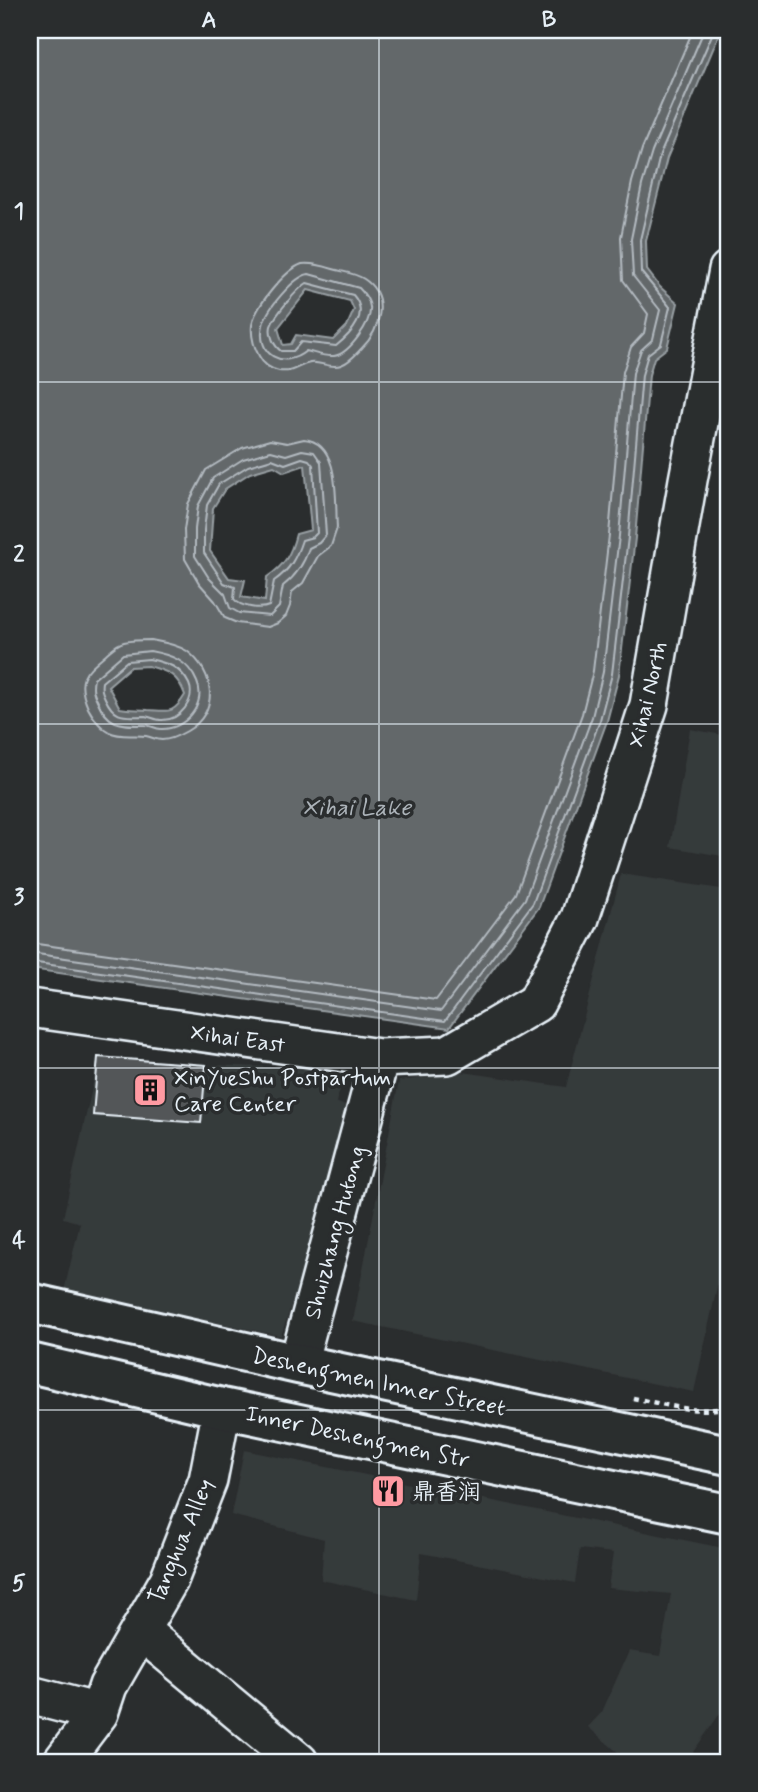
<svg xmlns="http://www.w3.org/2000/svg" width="758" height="1792" font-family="Mynerve,'LXGW WenKai TC',sans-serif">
  <rect width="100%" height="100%" fill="#2a2d2e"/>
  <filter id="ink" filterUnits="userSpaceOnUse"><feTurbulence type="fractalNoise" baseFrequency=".0143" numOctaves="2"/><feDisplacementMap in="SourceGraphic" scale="14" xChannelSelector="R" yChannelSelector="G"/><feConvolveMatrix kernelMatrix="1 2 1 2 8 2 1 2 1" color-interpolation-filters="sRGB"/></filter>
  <g filter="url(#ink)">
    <path fill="#363a3b" d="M690,729L728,736V857L670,847Z
      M621,874L728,890V1237L694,1392L353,1321L399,1081L463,1072L566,1087Z
      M98,1061L347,1070L336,1102L352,1109L332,1185L281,1336L64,1291L80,1223L63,1218Z
      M244,1450L723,1548L728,1560V1669L721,1712L686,1762H616L621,1755L588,1727L602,1712L629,1651L660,1656L671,1594L608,1588L613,1553L580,1549L575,1583L421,1553L416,1600L321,1580L324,1539L231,1515Z"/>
    <path fill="#63686b" stroke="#989fa3" stroke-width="2" fill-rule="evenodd" d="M30,30H721L667,158L646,241L647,270L660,287L678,303L667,348L654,358L649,375L635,538L619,675L607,721L539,907L449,1028L30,969ZM308,290L350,301L354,310L347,326L333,340L296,335L291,344L283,345L278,328ZM305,465L311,530L296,534C291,554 285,565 267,577L265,601L241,597L245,580L229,578L210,551L213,508L225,489L250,473L274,466L284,472ZM148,666C168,671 178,675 185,695C173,715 168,711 148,710C138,709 130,710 120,708L108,686L130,667Z"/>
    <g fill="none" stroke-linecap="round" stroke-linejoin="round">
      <path stroke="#b3bac0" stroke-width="2" d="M302,264C313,263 323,266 333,269C343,272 355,273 364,279C390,296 380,330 362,348C356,354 350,362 341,365C330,369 320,361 310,363C299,365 294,373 279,371C270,369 263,364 259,356C254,347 251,335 252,325C255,307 285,270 302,264Z
        M309,274L359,288C364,293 369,300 370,307C372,322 349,354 334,356C325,357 315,353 306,351C283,370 256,355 263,325C266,310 294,276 309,274Z
        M307,283L353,295C370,314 352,333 336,346L301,342L293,351H281C274,346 269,335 271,326C275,315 297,289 307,283Z
        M304,439C341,443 335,499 337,528L331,546L318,556L303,583L292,592L290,606L286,616L278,623L268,627L237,623L225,618L215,601L199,583L185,559L184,530L188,504L206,470L242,448L270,440L287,443Z
        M302,450L314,452L321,462L326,535L319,543L309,548C304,564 296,576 283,586L279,607L270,616L239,613L230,608L225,594L209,578L195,556V529L198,506L213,478L243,459L271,451L286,455Z
        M302,458L309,460L313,465L317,533L313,537L302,540C296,558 290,570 274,581L269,606C260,610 240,607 234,599L235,587L224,583L204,553V530L207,505L219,484L248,466L272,459L285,464Z
        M151,640C162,642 177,644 187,651C215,672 220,712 187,731C180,735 170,740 162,740C156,740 152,737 146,736C133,734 122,738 109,732C99,727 93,717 88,708C75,678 85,672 106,654C112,649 116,644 124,642C132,640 142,640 151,640Z
        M150,651C171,655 188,660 197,682C207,704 185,730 161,729C155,729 151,725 145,725C120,725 108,726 97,700C93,693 92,688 94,679L123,654Z
        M149,659C167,663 180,666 189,684C196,700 180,721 161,720C156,720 151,717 145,716C125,716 115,720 105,698C102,692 101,689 102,682L127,661Z
        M30,943L436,1000L516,894L582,714L593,671L609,535L623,372L631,347L644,333L648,314L623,280L621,237L632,182L642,149L693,30
        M30,953L441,1011L525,899L592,717L603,672L619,536L633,373L641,350L653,339L660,310L633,276L631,239L642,185L652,152L704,30
        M30,962L445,1021L533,903L600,720L612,674L628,537L642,375L648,354L661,344L670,307L641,272L640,240L660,155L714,30"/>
    </g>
    <path fill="#535759" stroke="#e8f1f8" stroke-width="2" d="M98,1057L206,1065L201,1123L93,1115Z"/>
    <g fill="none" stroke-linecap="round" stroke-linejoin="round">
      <g stroke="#e8f1f8" stroke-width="42">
        <path id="minor" d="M30,1008L380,1058L447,1055L536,1003L580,918L649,705L688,480L728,270
          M298,1364L380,1058
          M140,1630L299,1762
          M30,1695L99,1713
          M62,1762L99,1713L108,1686L169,1580L208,1480L222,1408"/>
      </g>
      <g stroke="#e8f1f8" stroke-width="44">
        <path id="major" d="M30,1303L298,1364L728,1455
          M30,1363L222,1408L728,1514"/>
      </g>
      <path stroke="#e8f1f8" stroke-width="4.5" stroke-dasharray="5 5" stroke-linecap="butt" d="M633,1398C664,1404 697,1415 728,1407"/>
      <use href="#minor" stroke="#2a2d2e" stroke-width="37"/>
      <use href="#major" stroke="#2a2d2e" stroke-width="38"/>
    </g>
  </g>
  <path fill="none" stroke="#e8f1f8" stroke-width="2" stroke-opacity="0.55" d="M379,30V1762M30,382H728M30,724H728M30,1068H728M30,1410H728"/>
  <defs>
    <g id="building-square" transform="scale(1.75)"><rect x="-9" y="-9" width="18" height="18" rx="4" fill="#ff9aa2" stroke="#2a2d2e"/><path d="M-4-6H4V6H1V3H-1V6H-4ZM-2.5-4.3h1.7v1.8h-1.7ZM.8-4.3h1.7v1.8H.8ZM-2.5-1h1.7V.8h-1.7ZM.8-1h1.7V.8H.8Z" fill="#111"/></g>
    <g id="restaurant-square" transform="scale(1.75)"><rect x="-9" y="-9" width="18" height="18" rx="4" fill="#ff9aa2" stroke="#2a2d2e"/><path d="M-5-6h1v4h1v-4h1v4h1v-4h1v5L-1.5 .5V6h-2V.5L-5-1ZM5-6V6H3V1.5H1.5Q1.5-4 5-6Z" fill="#111"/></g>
  </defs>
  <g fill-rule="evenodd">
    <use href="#building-square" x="150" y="1090"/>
    <use href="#restaurant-square" x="388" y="1491"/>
  </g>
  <g text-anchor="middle" stroke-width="7" stroke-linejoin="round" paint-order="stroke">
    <g font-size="23" fill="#e8f1f8" stroke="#2a2d2e">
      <text transform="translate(647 694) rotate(-77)" y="8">Xihai North</text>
      <text transform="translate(238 1038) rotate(8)" y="8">Xihai East</text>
      <text transform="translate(334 1232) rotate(-75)" y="8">Shuizhang Hutong</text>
      <text transform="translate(379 1381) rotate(12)" y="8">Deshengmen Inner Street</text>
      <text transform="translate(358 1436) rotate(12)" y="8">Inner Deshengmen Str</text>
      <text transform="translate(180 1541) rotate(-67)" y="8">Tanghua Alley</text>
    </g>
    <g font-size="23" fill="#e8f1f8" stroke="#2a2d2e" text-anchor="start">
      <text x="174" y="1085">XinYueShu Postpartum<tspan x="174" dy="26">Care Center</tspan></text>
      <text x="412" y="1499">鼎香润</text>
    </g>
    <g font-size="24" font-style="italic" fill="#acb3b9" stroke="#2a2d2e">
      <text x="357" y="815">Xihai Lake</text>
    </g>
  </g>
  <rect width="758" height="1792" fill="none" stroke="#2a2d2e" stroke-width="77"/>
  <rect x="38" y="38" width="682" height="1716" fill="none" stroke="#e8f1f8" stroke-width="2.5"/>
  <g font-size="23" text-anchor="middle" font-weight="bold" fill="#e8f1f8">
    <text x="209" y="27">A</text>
    <text x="549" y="27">B</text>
    <text x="19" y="218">1</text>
    <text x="19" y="561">2</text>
    <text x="19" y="904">3</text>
    <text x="19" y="1247">4</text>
    <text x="19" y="1590">5</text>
  </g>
</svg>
